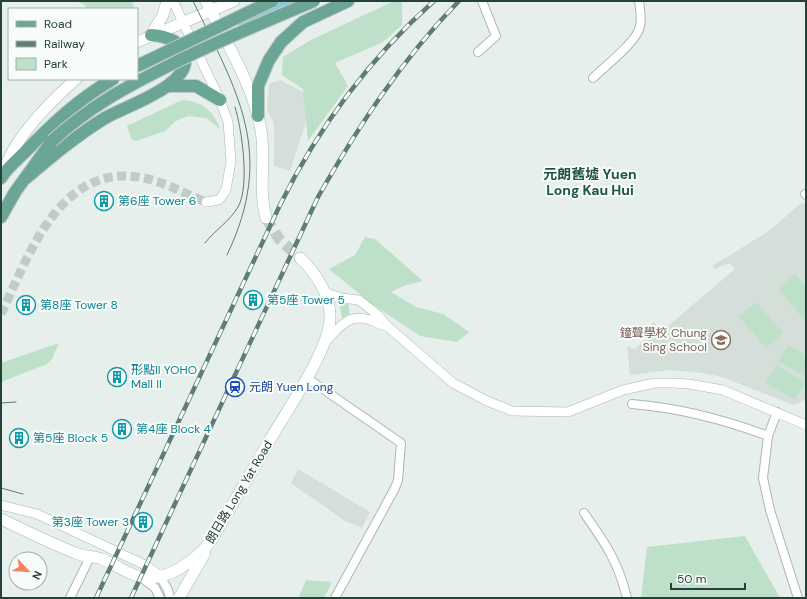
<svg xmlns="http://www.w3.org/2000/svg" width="807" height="599" font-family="'DM Sans','Noto Sans TC',sans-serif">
  <rect width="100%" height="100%" fill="#e6efeb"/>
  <path fill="#d4dfda" d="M280,80L305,93L307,119L290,171L274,166V124L267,109L269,84Z
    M804,203H806V399L797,404H791L719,376L694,372L669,370L630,375L627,346L635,349L654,332L649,326L654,322L662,331L735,269L730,263L715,269L712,266L769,231L800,204Z
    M298,469L370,512L362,528L345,521L291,483Z"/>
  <path fill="#bfe0c8" d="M76,1H132L134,9H87L85,5Z
    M394,1H402V25L383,42L335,63L348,86L308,141L303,89L282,75L283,57L311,40Z
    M182,100C202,101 214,111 220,129L206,118L188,116L176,121L165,131L136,141L132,140L127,126Z
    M365,237L375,239L423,281L406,285L391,292L416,307L443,314L469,332L457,342L420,336L369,302L329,269L355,255Z
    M795,274L806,287V318L804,320L778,288Z
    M339,302L348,303L350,314L342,318Z
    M756,302L783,333L766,348L739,317Z
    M59,343L52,359L47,364L1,382V363Z
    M788,345L806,355V377L778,361Z
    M776,365L806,383L795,400L766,383Z
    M745,536L780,598H641L647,547Z
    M306,580L332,582L324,598H303L299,596Z"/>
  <path fill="#8ec9d4" d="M258,1H314L242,33L233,13Z"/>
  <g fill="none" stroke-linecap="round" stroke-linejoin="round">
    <path stroke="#8ec9d4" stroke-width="3" d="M185,50L209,38
      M92,100L116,87"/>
    <path stroke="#bfccc8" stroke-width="9" stroke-dasharray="9 4.5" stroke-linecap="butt" d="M1,314C29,255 60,161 144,178C165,182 185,194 206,202"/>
    <path stroke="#bfccc8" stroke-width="11" stroke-dasharray="11 5.5" stroke-linecap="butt" d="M266,218L279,239L300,258"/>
    <g stroke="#a8b8b2" stroke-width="10">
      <path id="minor" d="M478,52L496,36L482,1
        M593,78C605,66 638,41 640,26C642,18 640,9 639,1
        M805,194L806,195
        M307,378L401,443L398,480L395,488L335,598
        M632,404C680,408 723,419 768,436
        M777,412L768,436L763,478L770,510L798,598
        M584,513C605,543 618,561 627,598
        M160,576L168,590L170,598
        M141,577L155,588L160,598
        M70,598L90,557"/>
    </g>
    <g stroke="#a8b8b2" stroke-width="10">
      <path id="tertiary" d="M173,1L220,100L228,122L231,161L226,190L219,200L206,202
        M324,292L341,298L359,300L379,316L387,326L453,383L487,401L512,411L568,412L623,390L655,383H673L689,384L723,390L806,425
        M326,341C337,330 348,314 366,319C373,320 379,325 387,326
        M1,505L37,514L145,565L160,576"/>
    </g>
    <g stroke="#a4bbb3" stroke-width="12">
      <path id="secondary" d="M206,1C226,43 253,84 261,130C266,160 258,189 266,218
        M151,35L163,15L167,1
        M137,42L234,1
        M3,174C12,139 50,102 76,79
        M1,519C26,531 52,544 78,554C86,557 94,556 102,559C115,564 127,574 141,577C167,582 195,561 211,541C232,505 253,469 274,433C290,406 329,349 330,319C331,297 316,272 300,258
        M179,598L205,553"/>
    </g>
    <g stroke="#c2cac8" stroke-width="14">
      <path id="primary" d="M169,86H196L220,100
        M258,116V86L269,60L281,42L303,22L348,1
        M1,178C7,168 18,159 26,151C54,122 79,99 113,79
        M25,179C51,157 77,135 105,118C127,105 195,85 184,53C179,39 164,36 151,35
        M1,217L15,192L52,141"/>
    </g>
    <use href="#minor" stroke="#fff" stroke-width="8"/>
    <use href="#tertiary" stroke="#fff" stroke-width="9"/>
    <use href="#secondary" stroke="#fff" stroke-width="11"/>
    <use href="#primary" stroke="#6aa596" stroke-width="12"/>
    <path stroke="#5f7d75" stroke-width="1" d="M193,1C238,93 276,153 227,255
      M205,243C215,230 230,221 238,207C250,186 242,130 235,107
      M1,403L16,402
      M1,488L23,494"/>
    <g stroke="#5f7d75" stroke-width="4.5">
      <path id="rail" d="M96,598L280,205C318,128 370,58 434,1
        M131,598L318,197C358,127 402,59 459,1"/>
    </g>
    <use href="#rail" stroke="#f7fbf9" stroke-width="3" stroke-dasharray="9" stroke-linecap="butt"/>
    <g stroke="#c2cac8" stroke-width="14" stroke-linecap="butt">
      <path id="primary-bridge" d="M137,66L272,1
        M52,141C90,106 126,87 172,64C218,41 266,21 314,1"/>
    </g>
    <use href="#primary-bridge" stroke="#6aa596" stroke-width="12"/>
  </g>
  <defs>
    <g id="building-ring" transform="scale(1)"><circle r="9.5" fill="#f7fbf9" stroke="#0f9aa8" stroke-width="1.5"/><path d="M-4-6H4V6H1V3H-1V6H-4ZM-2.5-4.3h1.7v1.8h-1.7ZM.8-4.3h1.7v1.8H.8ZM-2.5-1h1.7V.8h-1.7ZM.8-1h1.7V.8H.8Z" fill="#0f9aa8"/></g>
    <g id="school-ring" transform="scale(1)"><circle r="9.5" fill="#f7fbf9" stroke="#8d6e63" stroke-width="1.5"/><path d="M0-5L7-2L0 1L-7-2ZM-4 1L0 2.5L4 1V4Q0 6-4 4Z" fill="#8d6e63"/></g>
    <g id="station-ring" transform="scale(1)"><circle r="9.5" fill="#f7fbf9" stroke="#1a4fb4" stroke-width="1.5"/><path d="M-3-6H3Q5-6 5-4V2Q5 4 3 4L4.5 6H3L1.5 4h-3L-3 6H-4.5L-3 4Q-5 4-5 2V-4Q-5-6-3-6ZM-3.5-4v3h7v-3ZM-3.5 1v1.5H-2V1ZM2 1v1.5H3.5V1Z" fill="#1a4fb4"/></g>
  </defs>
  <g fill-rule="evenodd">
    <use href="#building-ring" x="104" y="201"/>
    <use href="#building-ring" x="253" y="300"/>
    <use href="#building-ring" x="26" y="305"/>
    <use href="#school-ring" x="721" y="340"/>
    <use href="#building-ring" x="117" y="377"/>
    <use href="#station-ring" x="235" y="387"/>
    <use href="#building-ring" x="122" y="429"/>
    <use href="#building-ring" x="19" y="438"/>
    <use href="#building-ring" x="143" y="522"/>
  </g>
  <g text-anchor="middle" stroke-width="4" stroke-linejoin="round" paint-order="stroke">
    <g font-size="12" fill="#0d838f" stroke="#f7fbf9" text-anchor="start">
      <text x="118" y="205">第6座 Tower 6</text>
      <text x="267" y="304">第5座 Tower 5</text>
      <text x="40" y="309">第8座 Tower 8</text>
      <text x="131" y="374">形點II YOHO<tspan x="131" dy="14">Mall II</tspan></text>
      <text x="136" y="433">第4座 Block 4</text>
      <text x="33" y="442">第5座 Block 5</text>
      <text x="129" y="526" text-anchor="end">第3座 Tower 3</text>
    </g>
    <g font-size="12" fill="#785e54" stroke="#f7fbf9" text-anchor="end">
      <text x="707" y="337">鐘聲學校 Chung<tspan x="707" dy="14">Sing School</tspan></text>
    </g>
    <g font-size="12" fill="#164399" stroke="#f7fbf9" text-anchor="start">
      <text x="249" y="391">元朗 Yuen Long</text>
    </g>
    <g font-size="12" fill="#24423a" stroke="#f7fbf9">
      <text transform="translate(239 492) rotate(-59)" y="4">朗日路 Long Yat Road</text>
    </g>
    <g font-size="14" font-weight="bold" fill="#1f5548" stroke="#f7fbf9">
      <text x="590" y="179">元朗舊墟 Yuen<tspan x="590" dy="16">Long Kau Hui</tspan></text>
    </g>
  </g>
  <rect width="807" height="599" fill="none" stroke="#24423a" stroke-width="4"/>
  <rect x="8" y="8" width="130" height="72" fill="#f7fbf9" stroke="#a3b1ad"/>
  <rect x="16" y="21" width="20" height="6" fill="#6aa596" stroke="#a3b1ad"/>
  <text x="44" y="28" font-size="12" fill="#24423a">Road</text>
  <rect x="16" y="41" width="20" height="6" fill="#5f7d75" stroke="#a3b1ad"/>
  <text x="44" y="48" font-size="12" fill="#24423a">Railway</text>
  <rect x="16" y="58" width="20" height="12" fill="#bfe0c8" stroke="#a3b1ad"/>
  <text x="44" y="68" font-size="12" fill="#24423a">Park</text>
  <g transform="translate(28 571) rotate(115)"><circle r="19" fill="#f7fbf9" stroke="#a3b1ad"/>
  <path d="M0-3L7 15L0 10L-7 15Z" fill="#f4845f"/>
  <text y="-6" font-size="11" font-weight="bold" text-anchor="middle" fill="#24423a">N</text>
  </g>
  <path d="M671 583v6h74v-6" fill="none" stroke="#24423a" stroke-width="2"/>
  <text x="677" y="583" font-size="12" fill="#24423a" stroke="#f7fbf9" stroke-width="3" paint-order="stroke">50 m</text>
</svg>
